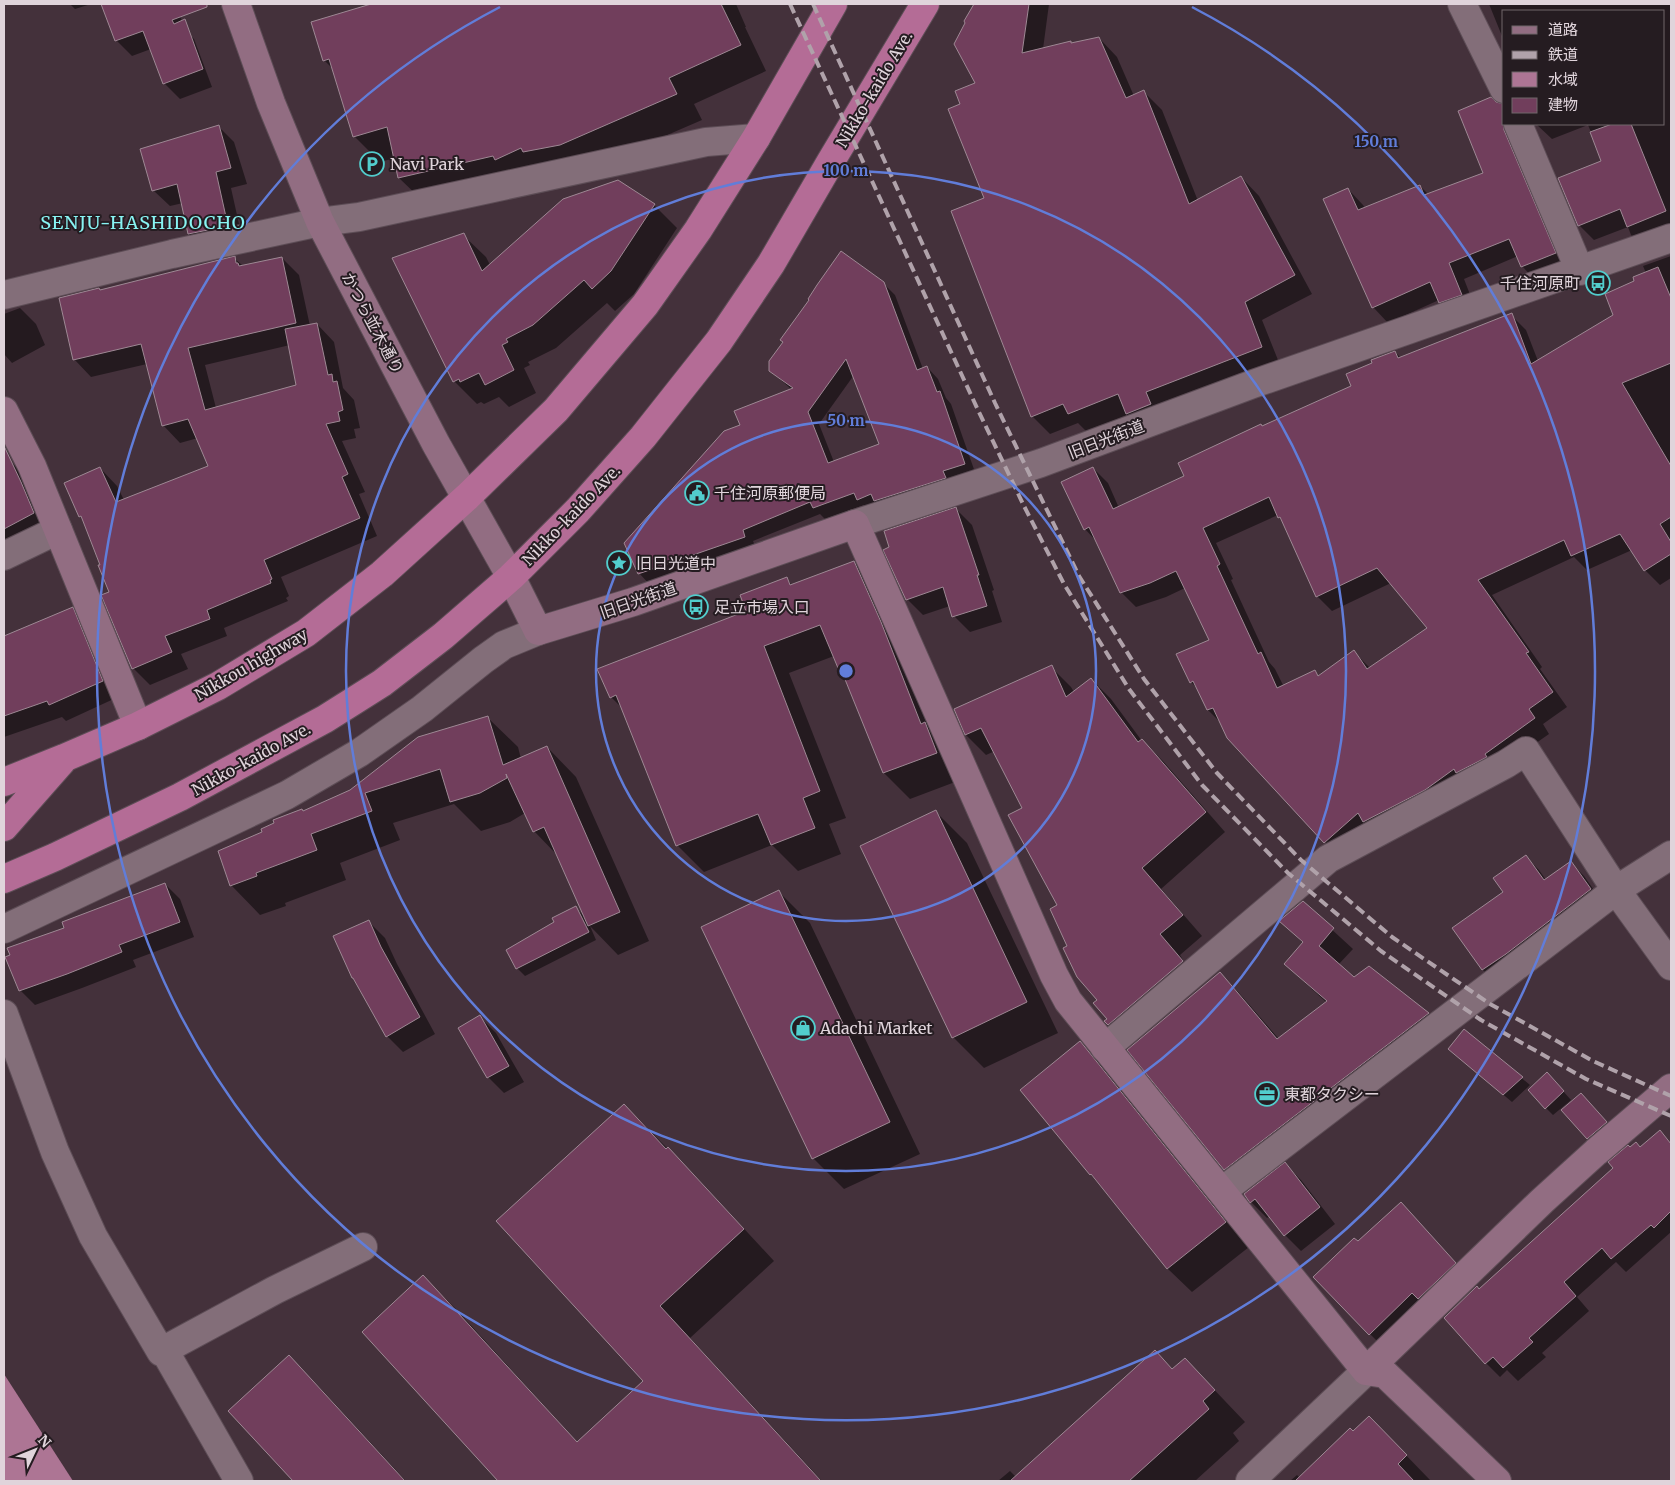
<svg xmlns="http://www.w3.org/2000/svg" width="1675" height="1485" font-family="Merriweather,'Noto Sans JP',serif">
  <rect width="100%" height="100%" fill="#44313b"/>
  <path fill="#ad7594" d="M4,1374L73,1481H4Z"/>
  <path fill="#0007" fill-rule="evenodd" d="M70,4H91L75,9Z
    M105,4H175L186,31L194,39L212,87L180,99L164,83L151,49L132,56L116,40L102,5Z
    M375,4H481L469,8L478,28L536,4H736L746,27H745L766,71L694,104L702,120L586,170L425,203L399,178L395,158L380,162L354,136L334,70L324,60L312,23Z
    M976,4H1049L1043,49L1099,38L1117,57L1134,96L1144,92L1162,110L1198,201L1241,177L1259,196L1312,294L1262,320L1280,365L1145,431L1128,415L1087,432L1078,423L1050,434L1032,416L985,199L977,84L965,21Z
    M1489,4H1671V243L1647,250L1631,235L1628,227L1594,240L1579,225L1603,161L1588,125L1552,139L1536,124H1664V11H1504V41Z
    M1495,103L1504,124H1533H1528L1570,269L1537,282L1522,266L1518,256L1464,279L1476,310L1455,317L1439,300L1388,323L1373,307L1348,189L1363,205L1365,208L1420,186L1428,194L1485,174Z
    M218,126L234,142L247,184L231,188L243,242L205,250L189,234L183,203L170,206L154,191Z
    M618,182L654,205L677,228L634,294L615,311L607,303L556,348L528,362L530,365L524,368L536,393L509,407L499,397L484,404L481,402L477,404L454,381L463,235L486,257L490,265Z
    M1671,256V578L1660,585L1645,570L1632,550L1587,570L1574,557L1492,595L1542,667L1540,669L1567,707L1543,724L1549,734L1499,769L1339,857L1228,737L1221,723L1208,710L1199,690L1191,682L1210,640L1185,588L1166,597L1136,607L1121,592L1097,542L1085,529L1093,468L1108,483L1119,508L1186,477L1263,428L1352,387L1374,364L1395,352L1401,358L1511,315L1526,330L1538,361L1615,315L1636,282L1646,273L1643,266ZM1278,515L1283,521L1317,596L1332,611L1391,583L1429,628L1370,668L1354,652L1319,677L1315,672L1284,687L1275,669L1269,662L1231,580L1233,579L1216,543Z
    M234,258L243,266L282,258L299,275L310,326L317,324L334,342L343,388L354,400L360,428L354,429L356,438L342,441L365,492L359,494L377,536L281,577L289,596L286,598L288,601L224,628L227,636L181,654L188,669L150,685L133,668L110,592L83,519L80,516L100,468L117,486L124,500L210,467L198,438L180,443L163,425L147,364L91,377L74,359L100,291ZM290,345L298,385L216,408L205,365Z
    M883,283L895,295L923,369L927,367L938,379L946,398L951,404L976,475L870,511L864,505L825,519L820,514L753,541L756,548L650,585L639,573L742,426L792,390L770,370ZM854,375L881,445L834,462L819,424Z
    M20,308L36,324L45,345L12,363L4,354V314Z
    M10,461L28,479L51,531L4,546V464Z
    M956,509L972,525L994,590L992,591L1002,622L970,632L954,616L950,606L923,615L907,599Z
    M854,562L880,589L963,779L910,799L884,773L844,673L839,668L834,656L789,673L846,818L829,824L841,854L798,871L772,845L704,872L677,845L624,710L611,697L748,611L786,579L793,586Z
    M72,608L88,624L118,697L66,721L62,717L4,737V642L19,636Z
    M1051,667L1071,687L1074,692L1091,679L1111,699L1142,741L1162,760L1225,832L1161,889L1202,936L1180,955L1183,960L1114,1019L1115,1020L1185,961L1202,982L1128,1044L1109,1024V1020L1068,946L1059,906L1024,808L995,751L986,755L966,735L955,710Z
    M488,718L518,747L521,759L547,747L576,777L649,941L618,955L590,926L596,940L525,976L517,968L555,923L576,908L585,917L558,856L534,831L525,813L510,822L481,831L454,804L393,823L400,840L340,863L346,880L285,903L286,906L260,915L231,885L264,833L303,812L351,791Z
    M935,811L967,843L1058,1033L984,1068L953,1037Z
    M1526,857L1539,870L1546,880L1571,863L1584,876L1603,903L1496,983L1483,970L1454,929L1505,893Z
    M165,884L180,899L194,937L133,960L136,967L82,988L35,1005L20,990L12,956L66,928Z
    M779,892L810,923L920,1154L844,1189L813,1158Z
    M1303,903L1353,949L1338,965L1354,979L1369,968L1429,1014L1448,1033L1244,1188L1225,1169L1220,973L1239,993L1279,1039L1327,1003L1285,964L1303,943L1281,921Z
    M369,922L385,938L397,964L435,1034L403,1052L387,1036Z
    M480,1017L496,1033L524,1082L504,1093L488,1077Z
    M1464,1031L1530,1085L1512,1102L1449,1049Z
    M1080,1043L1104,1067L1249,1247L1192,1292L1168,1269L1022,1090Z
    M1554,1081L1571,1100L1553,1115L1546,1108Z
    M1589,1102L1614,1130L1596,1146L1563,1111Z
    M624,1105L699,1180L774,1261L690,1338L822,1481H500L363,1332L423,1277L455,1308L578,1443L644,1382Z
    M1659,1132L1671,1144V1232L1626,1272L1616,1262L1577,1297L1589,1311L1542,1353L1546,1357L1518,1381L1507,1370L1500,1377L1486,1363L1479,1290L1615,1168L1630,1148L1641,1149Z
    M1285,1164L1301,1180L1335,1224L1301,1251L1285,1235L1270,1216L1267,1218L1251,1202Z
    M1401,1204L1471,1279L1386,1350L1370,1334L1358,1243Z
    M1155,1351L1173,1370L1185,1359L1245,1422L1233,1433L1239,1441L1195,1481H998L1010,1471L1016,1477Z
    M289,1357L320,1388L406,1481H294L229,1411Z
    M1354,1433L1400,1449L1431,1481H1290L1297,1475L1300,1478Z"/>
  <path fill="#713e5c" stroke="#9e8894" fill-rule="evenodd" d="M101,4H207V7L172,20L174,24L185,19L203,69L163,84L143,31L115,41Z
    M371,4H721L741,45L669,78L677,94L560,145L523,152L521,148L495,160L493,156L398,178L387,127L353,137L329,59L323,61L311,22Z
    M974,4H1029L1022,53L1071,41V43L1099,37L1126,98L1144,90L1189,204L1241,176L1295,275L1245,302L1262,347L1146,392L1151,404L1126,414L1118,394L1068,414L1063,404L1031,417L951,211L984,198L948,109L960,104L955,91L975,83L954,44L965,23L964,21Z
    M1491,97L1496,102L1504,104V130L1556,253L1521,267L1509,239L1449,263L1462,295L1439,303L1430,282L1372,308L1323,199L1348,188L1358,210L1420,185L1424,195L1483,173L1458,111Z
    M1612,124H1631L1666,211L1627,227L1620,209L1578,226L1558,178L1601,161L1590,132Z
    M219,125L231,168L216,172L228,226L188,234L177,184L152,191L140,149Z
    M618,180L655,204L611,271L592,289L584,280L533,325L506,339L508,342L502,345L514,370L485,385L479,373L460,382L459,379L453,382L392,258L464,233L482,271L563,199Z
    M841,251L884,282L917,370L927,366L937,392L940,391L965,464L943,471L946,478L874,501L871,494L857,500L854,493L813,508L810,502L743,530L745,537L638,574L624,543L724,431L740,425L734,411L793,388L769,371V361L783,342L780,340L809,300L808,299L817,285ZM846,359L879,444L828,463L808,412Z
    M235,256L236,263H238L239,266L282,257L296,323L188,348L205,410L296,385L285,329L317,323L328,375L332,374L333,382L337,381L343,410L338,412L340,421L326,424L348,474L342,477L360,518L264,560L272,579L270,580L271,583L207,610L210,619L165,636L172,652L132,669L101,595L109,592L98,565H100L81,516L79,517L64,483L100,467L116,502L208,466L188,419L162,426L141,344L73,360L59,298L99,288L100,290Z
    M1658,267L1671,298V363L1622,383L1671,466V517L1660,524L1671,542V554L1644,571L1620,534L1571,556L1564,540L1478,580L1529,652L1526,653L1553,692L1529,709L1535,718L1485,754L1487,757L1456,773L1454,769L1425,790L1363,822L1358,813L1324,843L1227,738L1213,708L1207,710L1193,681L1190,683L1176,654L1209,640L1176,571L1150,583L1120,593L1089,527L1084,530L1061,482L1093,467L1113,509L1184,476L1178,463L1261,424L1262,426L1351,386L1346,374L1372,363L1371,360L1395,351L1398,358L1512,313L1531,364L1613,315L1605,294L1634,281L1633,277ZM1269,497L1278,518L1280,517L1316,597L1377,568L1427,628L1367,669L1354,650L1318,676L1315,670L1277,688L1261,652L1258,654L1217,566L1220,564L1203,528Z
    M4,446L21,482L34,513L4,529Z
    M956,507L979,575H977L987,606L952,617L943,587L906,600L883,550L889,547L884,531Z
    M854,561L881,622L921,724L925,722L937,753L883,773L840,667L838,668L820,625L764,646L820,791L803,798L815,828L771,845L758,814L676,846L616,695L610,698L597,669L746,611L740,595L787,577L790,585Z
    M73,607L103,681L49,705L47,701L4,716V636Z
    M1052,665L1066,697L1091,678L1138,742L1142,739L1206,812L1142,868L1183,915L1160,934L1183,961L1108,1025L1104,1021L1107,1019L1093,1003L1097,1000L1077,977L1063,948L1067,946L1050,909L1057,905L1008,815L1022,808L981,728L965,735L954,709Z
    M488,716L503,765L547,746L620,912L588,926L544,827L533,832L506,774L507,778L480,793L450,802L440,769L365,793L372,811L311,834L317,850L256,873L257,876L230,886L218,851L262,832L261,829L274,823L273,820L302,809L303,811L350,790L418,737Z
    M936,810L1027,1002L952,1038L860,846Z
    M1526,855L1544,880L1571,861L1591,889L1506,954L1482,970L1452,928L1503,892L1493,878Z
    M165,883L180,922L119,945L122,952L67,974L19,991L5,957L10,955L7,948L64,928L62,922Z
    M779,890L890,1122L812,1159L701,927Z
    M1303,901L1334,928L1319,946L1354,977L1369,966L1429,1013L1224,1170L1127,1050L1220,972L1277,1039L1327,1001L1284,964L1303,942L1279,921Z
    M576,906L589,932L516,969L506,950L554,922L552,918Z
    M369,920L381,947L420,1017L386,1037L353,978H352L333,936Z
    M480,1015L509,1066L487,1078L458,1028Z
    M1464,1029L1523,1077L1503,1095L1448,1049Z
    M1080,1041L1226,1222L1167,1269L1091,1174L1090,1175L1020,1090Z
    M1547,1072L1564,1091L1545,1109L1528,1090Z
    M1581,1093L1607,1122L1587,1139L1561,1110Z
    M624,1104L666,1149L668,1147L744,1229L660,1306L821,1481H498L362,1332L423,1275L577,1442L643,1381L496,1221Z
    M1660,1130L1671,1144V1211L1654,1228L1651,1225L1611,1259L1602,1248L1564,1282L1576,1296L1529,1338L1533,1342L1503,1368L1493,1357L1485,1364L1444,1318L1477,1286L1479,1289L1613,1168L1608,1162L1628,1145L1630,1147L1636,1142L1640,1147Z
    M1285,1162L1320,1207L1284,1236L1255,1199L1250,1203L1244,1194Z
    M1401,1202L1456,1263L1418,1299L1412,1293L1369,1335L1313,1277L1354,1238L1358,1241Z
    M1155,1350L1172,1369L1185,1358L1215,1390L1203,1401L1209,1409L1129,1481H1010Z
    M289,1355L405,1481H293L228,1411Z
    M1369,1416L1407,1455L1398,1464L1414,1481H1295L1350,1428L1353,1431Z"/>
  <g fill="none" stroke-linecap="round" stroke-linejoin="round">
    <g stroke="#5d4d56" stroke-width="30">
      <path id="street" d="M1462,4L1504,89
        M1518,124L1580,271
        M4,295L172,254L320,222L359,217L706,142L756,138
        M855,524L1041,463L1253,384L1671,238
        M4,556L58,530
        M4,929L287,795L359,753L422,709L483,660L504,645L538,631
        M4,1014L55,1152L93,1236L161,1352L164,1350L239,1481
        M1105,1048L1328,859L1506,764L1526,751L1616,890L1671,966
        M1222,1191L1616,890L1671,855
        M164,1350L275,1290L363,1247
        M1250,1481L1366,1371"/>
    </g>
    <g stroke="#5d4d56" stroke-width="30">
      <path id="secondary" d="M236,4L271,103L320,222L436,444L511,577L538,631L633,602L855,524L1054,975L1068,1001L1366,1371L1385,1374L1497,1481
        M4,411L32,466L138,726
        M1366,1371L1542,1201L1596,1152L1671,1088"/>
    </g>
    <g stroke="#5d4d56" stroke-width="30">
      <path id="highway" d="M4,782L64,758L138,726L218,686L306,633L382,574L467,497L556,410L645,305L698,230L756,138L833,4
        M4,827L62,761
        M4,879L55,857L180,797L325,719L382,683L443,636L511,577L578,510L643,437L719,341L771,264L831,161L925,4"/>
    </g>
    <use href="#street" stroke="#836e79" stroke-width="28"/>
    <use href="#secondary" stroke="#926d82" stroke-width="28"/>
    <use href="#highway" stroke="#b46c96" stroke-width="28"/>
    <path stroke="#b0a2aa" stroke-width="4" stroke-dasharray="10 5" stroke-linecap="butt" d="M790,4L978,410L1024,506L1064,584L1129,689L1202,785L1288,873L1381,951L1481,1020L1586,1079L1671,1116
      M813,4L995,403L1079,576L1144,679L1217,773L1301,860L1392,937L1490,1004L1593,1061L1671,1096"/>
  </g>
  <g fill="none" stroke="#617dd9" stroke-width="2.5">
    <circle cx="846" cy="671" r="250"/>
    <circle cx="846" cy="671" r="500"/>
    <path d="M1192 7A749 749 0 1 1 500 7"/>
  </g>
  <defs>
    <g id="parking-ring" transform="scale(1.25)"><circle r="9.5" fill="#251c21" stroke="#52cdcd" stroke-width="1.5"/><path d="M-3.5-5.5H1a3.5 3.5 0 0 1 0 7H-1V5.5H-3.5ZM-1-3.4V-.6H.8a1.4 1.4 0 0 0 0-2.8Z" fill="#52cdcd"/></g>
    <g id="bus-ring" transform="scale(1.25)"><circle r="9.5" fill="#251c21" stroke="#52cdcd" stroke-width="1.5"/><path d="M-5-6H5V4H4V6H2V4H-2V6H-4V4H-5ZM-3.5-4V0h7V-4ZM-3.5 1.2v1.5H-2V1.2ZM2 1.2v1.5H3.5V1.2Z" fill="#52cdcd"/></g>
    <g id="civic-ring" transform="scale(1.25)"><circle r="9.5" fill="#251c21" stroke="#52cdcd" stroke-width="1.5"/><path d="M-.6-6.5H3V-4.5H.6V-3L4-1V1h2V6H-6V1h2V-1L-.6-3ZM-1.2 2.5V6h2.4V2.5Z" fill="#52cdcd"/></g>
    <g id="sight-ring" transform="scale(1.25)"><circle r="9.5" fill="#251c21" stroke="#52cdcd" stroke-width="1.5"/><path d="M0-6L1.8-2.2L6-1.7L2.9 1.2L3.7 5.4L0 3.3L-3.7 5.4L-2.9 1.2L-6-1.7L-1.8-2.2Z" fill="#52cdcd"/></g>
    <g id="shop-ring" transform="scale(1.25)"><circle r="9.5" fill="#251c21" stroke="#52cdcd" stroke-width="1.5"/><path d="M-5-2.5h2.3a2.7 3.5 0 0 1 5.4 0H5L5.5 6h-11ZM-1.5-2.5h3a1.5 2.3 0 0 0-3 0Z" fill="#52cdcd"/></g>
    <g id="office-ring" transform="scale(1.25)"><circle r="9.5" fill="#251c21" stroke="#52cdcd" stroke-width="1.5"/><path d="M-6-3h4V-5.5h4V-3h4V5H-6ZM-1-4.5V-3h2v-1.5ZM-6 0V1H6V0Z" fill="#52cdcd"/></g>
  </defs>
  <g fill-rule="evenodd">
    <use href="#parking-ring" x="372" y="164"/>
    <use href="#bus-ring" x="1598" y="283"/>
    <use href="#civic-ring" x="697" y="493"/>
    <use href="#sight-ring" x="619" y="563"/>
    <use href="#bus-ring" x="696" y="607"/>
    <use href="#shop-ring" x="803" y="1028"/>
    <use href="#office-ring" x="1267" y="1094"/>
  </g>
  <g text-anchor="middle" stroke-width="4" stroke-linejoin="round" paint-order="stroke">
    <g font-size="16" fill="#e0d4db" stroke="#251c21">
      <text transform="translate(874 89) rotate(-59)" y="6">Nikko-kaido Ave.</text>
      <text transform="translate(373 323) rotate(62)" y="6">かつら並木通り</text>
      <text transform="translate(1106 439) rotate(-21)" y="6">旧日光街道</text>
      <text transform="translate(571 515) rotate(-46)" y="6">Nikko-kaido Ave.</text>
      <text transform="translate(638 600) rotate(-19)" y="6">旧日光街道</text>
      <text transform="translate(251 664) rotate(-30)" y="6">Nikkou highway</text>
      <text transform="translate(251 759) rotate(-29)" y="6">Nikko-kaido Ave.</text>
    </g>
    <g font-size="16" fill="#e0d4db" stroke="#251c21" text-anchor="start">
      <text x="390" y="170">Navi Park</text>
      <text x="1580" y="289" text-anchor="end">千住河原町</text>
      <text x="714" y="499">千住河原郵便局</text>
      <text x="636" y="569">旧日光道中</text>
      <text x="714" y="613">足立市場入口</text>
      <text x="820" y="1034">Adachi Market</text>
      <text x="1284" y="1100">東都タクシー</text>
    </g>
    <g font-size="18" letter-spacing="1" fill="#88f4f3" stroke="#251c21">
      <text x="143" y="229">SENJU-HASHIDOCHO</text>
    </g>
  </g>
  <circle cx="846" cy="671" r="8" fill="#617dd9" stroke="#251c21" stroke-width="2.5"/>
  <g font-size="15" text-anchor="middle" font-weight="bold" fill="#617dd9" stroke="#251c21" stroke-width="4" stroke-linejoin="round" paint-order="stroke">
    <text x="1376" y="147">150 m</text>
    <text x="846" y="176">100 m</text>
    <text x="846" y="426">50 m</text>
  </g>
  <rect width="1675" height="1485" fill="none" stroke="#e0d4db" stroke-width="10"/>
  <rect x="1502" y="10" width="162" height="115" fill="#251c21" stroke="#70666b"/>
  <rect x="1512" y="26" width="25" height="8" fill="#926d82" stroke="#70666b"/>
  <text x="1548" y="35" font-size="15" fill="#e0d4db">道路</text>
  <rect x="1512" y="51" width="25" height="8" fill="#b0a2aa" stroke="#70666b"/>
  <text x="1548" y="60" font-size="15" fill="#e0d4db">鉄道</text>
  <rect x="1512" y="72" width="25" height="15" fill="#ad7594" stroke="#70666b"/>
  <text x="1548" y="85" font-size="15" fill="#e0d4db">水域</text>
  <rect x="1512" y="98" width="25" height="15" fill="#713e5c" stroke="#70666b"/>
  <text x="1548" y="110" font-size="15" fill="#e0d4db">建物</text>
  <g transform="translate(35 1450) rotate(47)" stroke="#251c21" stroke-width="4" paint-order="stroke">
  <path d="M0-4L9 19L0 12L-9 19Z" fill="#e0d4db"/>
  <text y="-8" font-size="14" font-weight="bold" text-anchor="middle" fill="#e0d4db">N</text>
  </g>
</svg>
